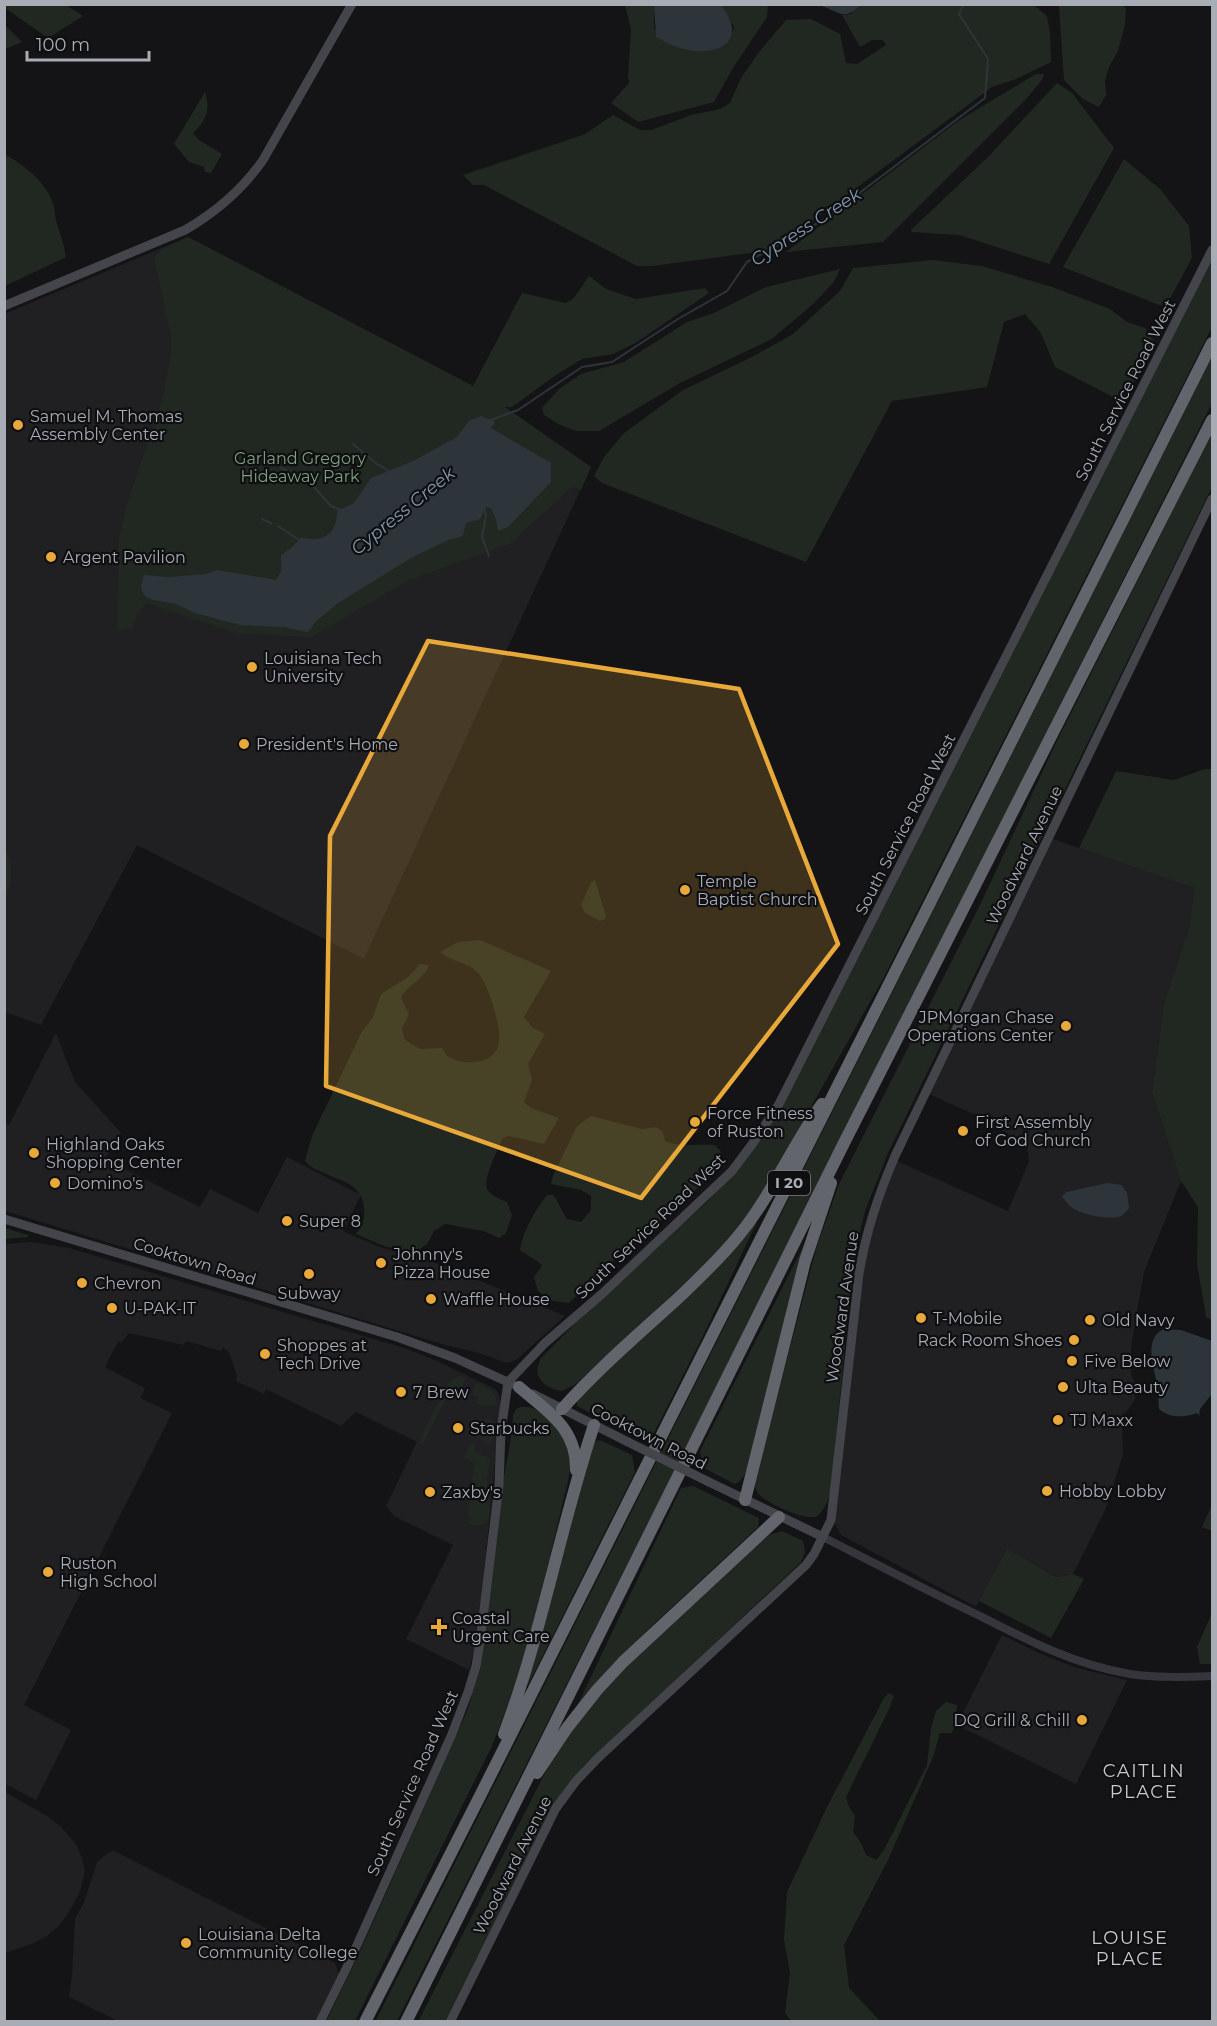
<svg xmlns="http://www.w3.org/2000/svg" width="1217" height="2026" font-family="Montserrat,sans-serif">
  <rect width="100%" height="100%" fill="#141416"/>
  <path fill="#202023" d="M188,237L473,386L591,467L364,959L137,845L41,1025L5,1012L4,314Z
    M1053,839L1194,888L1190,924L1164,1003L1152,1093L1181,1181L1144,1272L1131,1347V1375L1136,1385L1135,1399L1128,1410L1123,1414L1122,1419L1123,1455L1106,1508L1073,1574L1057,1577L1007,1548L976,1607L841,1535L835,1524L836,1508L865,1260L877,1210L897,1161L1008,1211L1029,1161L1027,1145L980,1117L929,1094Z
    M56,1033L75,1082L121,1133L105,1159L200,1207L210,1189L258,1213L287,1157L361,1195L343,1231L377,1246L442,1265L565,1316L516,1360L507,1363L479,1353L445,1345L5,1211V1123L9,1125Z
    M31,1242L69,1248L407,1349L437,1361L495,1389L499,1394L501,1404L481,1602L476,1643L469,1670L406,1639L453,1545L394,1516L386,1506L417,1442L356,1412L341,1426L266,1389L264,1394L236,1381L237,1376L229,1352L223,1348L221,1351L186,1341L184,1345L129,1333L121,1343L118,1341L105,1367L145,1388L140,1398L172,1413L24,1705L71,1730L36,1800L5,1784L4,1244Z
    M1002,1635L1043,1655L1077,1668L1127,1680L1076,1784L957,1725Z
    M5,1792L49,1817L61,1827L76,1844L82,1858L85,1871L80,1891L71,1909L59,1926L47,1936L34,1943L5,1953Z
    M114,1851L335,1963L339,1974L316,2021H118L69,1997L72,1976L75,1919L84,1902L97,1862L108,1853Z"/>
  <path fill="#212821" d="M5,4L66,5L83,16L48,38L5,8Z
    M625,5H654V29L678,47L707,51L730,40L734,27L721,5H768L767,17L733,68L714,102L638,122L611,103L629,83L628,77L631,29Z
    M861,5H1034L1047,16L1050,32L1051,62L1016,79L992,87L773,250L652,266H637L484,185H473L463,175L585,134L613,115L640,130H651L691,115L720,109L730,103L741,78L759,52L786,20L811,19L840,34L846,63L857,64L886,45L883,40H872L860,47L842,15L851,14Z
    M1059,5H1122L1126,8L1125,24L1118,51L1109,67L1105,81L1106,95L1099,107L1083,99L1064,80Z
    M5,25L22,42L5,49Z
    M1036,74H1044L1042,80L1027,98L883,242L786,252L958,121Z
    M1057,83L1072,93L1114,148L1049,264L959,235L912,232L911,230L989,156Z
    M205,92C211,109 206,121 193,133L199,140L222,154L211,173L205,172L204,167L189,162L174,144Z
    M4,154C25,165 48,184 54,207C55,212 55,217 56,221C60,233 64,244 66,257L5,286Z
    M1124,159L1160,189L1189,226L1192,258L1167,304L1159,305L1063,267Z
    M188,237L473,386L522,293L566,303L574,298L589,276L606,289L636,299L705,288L709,293L637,342L613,354L582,359L556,375L512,407H505L591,467L581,490L573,486L511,543L407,581L311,637L236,633L147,603L137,614L133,628L118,630L119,539L127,505L164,394L171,353V336L154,258L162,249Z
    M1212,259V327L885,975L763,1193L731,1236L703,1266L576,1384L562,1391C543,1388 530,1375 542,1357L602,1296L706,1203L740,1166L807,1058Z
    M932,260L982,266L1052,287L1110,309L1127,322L1145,328L1154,341L1130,390L1123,395L1113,397L1055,367L1041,333L1025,314L1004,322L987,387L892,401L806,562L602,483L594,476L604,457L624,433L683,390L752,357L793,334L840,291L853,268Z
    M840,269L834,282L813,304L772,339L680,383L599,431H577L560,425L544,415L542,408L559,389L581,374L624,362L687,322L714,313L766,287Z
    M1212,356V403L397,2021L375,2022Z
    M1212,433V487L888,1153L865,1211L853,1263L831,1487C829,1497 826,1510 817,1516C807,1522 765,1503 758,1493C755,1489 755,1485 755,1480L817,1246L839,1184L979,907L1055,745Z
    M1205,769H1212V1320L1206,1317L1197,1264L1198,1207L1181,1181L1152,1093L1164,1003L1190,924L1194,888L1079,848L1116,771L1174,780Z
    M5,847C14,864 12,883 5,900Z
    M595,880L606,916L605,919L600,921L585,913L581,905L591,882Z
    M480,940L551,971L524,1017L533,1028L545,1034L528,1064L532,1080L524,1102L531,1108L559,1118L544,1144L509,1136L503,1138C498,1149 483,1178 487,1189C491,1196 500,1199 507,1202L512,1215L506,1233L499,1238L483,1231L445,1224L434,1231L427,1244L412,1254L384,1246L356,1234C363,1226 365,1218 364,1208C362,1176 322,1180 305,1161L312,1136L361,1033L373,1017L381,994L408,977L420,964L429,965C422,982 409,983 401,998L409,1014L402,1029L405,1040L420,1049L442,1048C444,1051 447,1057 451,1058C464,1065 490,1064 497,1049C505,1034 489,987 479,974C469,962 451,962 440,952L458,942Z
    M591,1116L642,1129L656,1127L663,1132L665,1141C680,1147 698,1144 715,1145L721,1152L719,1165L711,1176L677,1207L614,1260L569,1303L553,1301L538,1291L534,1277L542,1266C537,1259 527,1256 520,1250C523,1230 535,1211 547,1195H553C559,1202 561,1211 567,1219L581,1222L591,1210V1196L581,1190L551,1184L553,1176L577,1126Z
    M756,1220L757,1222L701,1340L653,1435L643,1437L630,1433L577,1406V1399Z
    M5,1228L28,1235V1237L5,1239Z
    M807,1239L747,1472L739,1482L735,1484L702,1467L700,1451Z
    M459,1376L465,1379L460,1395L461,1389L455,1387L453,1392L447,1388L449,1382Z
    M476,1383C486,1388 497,1391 497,1405L481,1406L477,1403L479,1398L472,1394Z
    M441,1397L446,1399L423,1444L420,1443L421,1437Z
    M521,1407H529L538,1410L562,1430L571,1463L568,1481C546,1571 527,1662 491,1748L355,2021L326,2022L359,1954L468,1709C489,1642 491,1574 499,1505C503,1475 512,1445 513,1415L516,1409Z
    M490,1419L494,1423L493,1439L489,1443L472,1435L467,1440L476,1421Z
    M600,1440L632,1455L635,1472L528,1685L526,1684L572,1513L594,1442Z
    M472,1442L475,1443L474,1451L490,1459L487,1481L490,1510L489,1521L479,1526L468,1523L470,1520L468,1511L474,1463L464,1457Z
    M693,1486L759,1518L758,1527L653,1625L621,1657L577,1706L681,1488Z
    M1212,1505V1531L1202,1527Z
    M782,1531L803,1541L805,1552L801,1562L617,1735L546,1818L445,2021L418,2022L548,1767L562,1744L600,1694L621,1671L769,1535Z
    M1007,1548L1056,1577L1073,1574L1084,1579L1051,1638L979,1601Z
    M1212,1613V1664H1200L1197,1647Z
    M889,1693L894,1696L888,1711L846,1797L849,1807L855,1816L853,1832L861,1843L866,1855L876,1860L884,1850L927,1765L931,1728L936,1711L946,1702L957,1705L955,1724L952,1733H940L933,1757L888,1860L844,1945L849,1988L880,2021H791L785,2013L790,1973L784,1940L787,1892L827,1807L884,1698Z"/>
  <path fill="#2d353b" d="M654,5H721C752,45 712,59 677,47C670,45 663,40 656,37Z
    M818,5L861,4V5C842,23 839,10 818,5Z
    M481,416L495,422L491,428L551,463V482L508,527L498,531L496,519L491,508L486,507L480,519L466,523L463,535L460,537L448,540L411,558L338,603L315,622L308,632L284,627L240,625L195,613L176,604L153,600L145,596L142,591L141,586L144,575L168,577L207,574L217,570L276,580L281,572V555L290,549L301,538C323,542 337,535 337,511L354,503L371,478L415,460L457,437L469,421Z
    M1107,1183L1122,1185L1127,1193L1129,1208C1126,1212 1123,1216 1118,1217C1105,1219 1082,1215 1071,1207C1068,1205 1065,1200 1062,1196L1067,1192Z
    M1164,1329L1181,1330L1212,1341V1394L1200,1409L1199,1416L1197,1413C1184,1418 1169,1418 1159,1409C1158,1403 1159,1397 1158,1390C1156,1373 1141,1339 1164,1329Z"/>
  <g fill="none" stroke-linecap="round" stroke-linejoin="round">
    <path stroke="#2d353b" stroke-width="2" d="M488,421L518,410L582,367L612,362L678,319L727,291L747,262L825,219L985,98L988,59L959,14L964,4
      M353,444L377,464L389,471
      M281,468L307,479L331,506L341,510
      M484,507L486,515L482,537L489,556
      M262,519L271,523
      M278,526L301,541"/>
    <path stroke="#35363b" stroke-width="8" d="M823,1537C874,1563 926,1590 978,1615C1027,1640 1075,1665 1130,1674C1157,1678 1185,1677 1212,1676"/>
    <path stroke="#44454b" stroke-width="9" d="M4,306L185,230C216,212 242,190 263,160L352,4
      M4,1219L397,1337L455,1358L512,1384
      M533,1394L628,1442
      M709,1482L823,1537
      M320,2022L348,1965L452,1734L468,1692L476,1666L481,1635L499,1485L501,1431L508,1382L545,1343L603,1293L732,1171L753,1143L779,1104L1212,250
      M450,2022L556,1808L576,1781L598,1758L806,1565L814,1554L831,1520L859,1274C866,1231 878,1196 895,1156L1212,499"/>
    <path stroke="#62656b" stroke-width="12" d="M519,1387C548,1412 577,1428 576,1470
      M562,1409C597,1370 636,1336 675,1301C697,1280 720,1259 739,1235C772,1195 792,1146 822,1104
      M745,1500L805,1261L831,1183
      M504,1734C542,1633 560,1527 594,1425
      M537,1773L567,1728L597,1690L623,1662L779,1517
      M365,2022L482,1792L1212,343
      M406,2022L844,1143L1212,420"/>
    <path stroke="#44454b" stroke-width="9" d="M628,1442L709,1482"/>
  </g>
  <path fill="#e8a83a" fill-opacity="0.2" stroke="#e8a83a" stroke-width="4.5" stroke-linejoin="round" d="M428,641L739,689L838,944L641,1198L326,1086L330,836Z"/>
  <g fill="#e8a83a" stroke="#0f0f11" stroke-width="2">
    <circle cx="18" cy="425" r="6"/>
    <circle cx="51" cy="557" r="6"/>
    <circle cx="252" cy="667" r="6"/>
    <circle cx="244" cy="744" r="6"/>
    <circle cx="685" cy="890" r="6"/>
    <circle cx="1066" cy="1026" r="6"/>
    <circle cx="695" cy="1122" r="6"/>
    <circle cx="963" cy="1131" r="6"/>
    <circle cx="34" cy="1153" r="6"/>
    <circle cx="55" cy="1183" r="6"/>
    <circle cx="287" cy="1221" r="6"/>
    <circle cx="381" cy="1263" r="6"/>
    <circle cx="309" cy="1274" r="6"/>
    <circle cx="82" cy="1283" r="6"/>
    <circle cx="431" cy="1299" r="6"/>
    <circle cx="112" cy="1308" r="6"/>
    <circle cx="921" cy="1318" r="6"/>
    <circle cx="1090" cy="1320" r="6"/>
    <circle cx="1074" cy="1340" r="6"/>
    <circle cx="265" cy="1354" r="6"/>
    <circle cx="1072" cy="1361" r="6"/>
    <circle cx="1063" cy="1387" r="6"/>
    <circle cx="401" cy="1392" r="6"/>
    <circle cx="1058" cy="1420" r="6"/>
    <circle cx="458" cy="1428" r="6"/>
    <circle cx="1047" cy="1491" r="6"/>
    <circle cx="430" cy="1492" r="6"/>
    <circle cx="48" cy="1572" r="6"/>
    <path d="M436 1618h6v6h6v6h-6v6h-6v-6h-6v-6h6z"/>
    <circle cx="1082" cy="1720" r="6"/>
    <circle cx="186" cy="1943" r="6"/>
  </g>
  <g text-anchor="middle" stroke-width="4.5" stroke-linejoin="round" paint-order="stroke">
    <rect fill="#0f0f11" stroke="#797d84" stroke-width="1.5" x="768" y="1171" width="42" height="24" rx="4.5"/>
    <g font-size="15" font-weight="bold" fill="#a7acb5">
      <text x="789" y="1188">I 20</text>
    </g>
    <g font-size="16" fill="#a7acb5" stroke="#0f0f11">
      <text transform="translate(1125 390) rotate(-63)" y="6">South Service Road West</text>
      <text transform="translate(905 824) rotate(-63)" y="6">South Service Road West</text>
      <text transform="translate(1024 855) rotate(-64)" y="6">Woodward Avenue</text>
      <text transform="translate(650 1226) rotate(-44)" y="6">South Service Road West</text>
      <text transform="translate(195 1261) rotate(17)" y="6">Cooktown Road</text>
      <text transform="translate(842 1307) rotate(-82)" y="6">Woodward Avenue</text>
      <text transform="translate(649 1436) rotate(27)" y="6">Cooktown Road</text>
      <text transform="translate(412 1783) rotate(-66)" y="6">South Service Road West</text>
      <text transform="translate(512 1865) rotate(-63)" y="6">Woodward Avenue</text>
    </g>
    <g font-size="16" fill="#a7acb5" stroke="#0f0f11" text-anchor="start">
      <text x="30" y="422">Samuel M. Thomas<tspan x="30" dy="18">Assembly Center</tspan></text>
      <text x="63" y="563">Argent Pavilion</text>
      <text x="264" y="664">Louisiana Tech<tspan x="264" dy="18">University</tspan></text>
      <text x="256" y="750">President's Home</text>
      <text x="697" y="887">Temple<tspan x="697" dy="18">Baptist Church</tspan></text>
      <text x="1054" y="1023" text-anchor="end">JPMorgan Chase<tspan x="1054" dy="18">Operations Center</tspan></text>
      <text x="707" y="1119">Force Fitness<tspan x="707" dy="18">of Ruston</tspan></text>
      <text x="975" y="1128">First Assembly<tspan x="975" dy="18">of God Church</tspan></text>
      <text x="46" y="1150">Highland Oaks<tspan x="46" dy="18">Shopping Center</tspan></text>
      <text x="67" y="1189">Domino's</text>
      <text x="299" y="1227">Super 8</text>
      <text x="393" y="1260">Johnny's<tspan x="393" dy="18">Pizza House</tspan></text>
      <text x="94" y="1289">Chevron</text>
      <text x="309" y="1299" text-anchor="middle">Subway</text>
      <text x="443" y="1305">Waffle House</text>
      <text x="124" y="1314">U-PAK-IT</text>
      <text x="933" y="1324">T-Mobile</text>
      <text x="1102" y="1326">Old Navy</text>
      <text x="1062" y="1346" text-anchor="end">Rack Room Shoes</text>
      <text x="277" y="1351">Shoppes at<tspan x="277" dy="18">Tech Drive</tspan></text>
      <text x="1084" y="1367">Five Below</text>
      <text x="1075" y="1393">Ulta Beauty</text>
      <text x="413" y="1398">7 Brew</text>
      <text x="1070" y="1426">TJ Maxx</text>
      <text x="470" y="1434">Starbucks</text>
      <text x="1059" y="1497">Hobby Lobby</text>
      <text x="442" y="1498">Zaxby's</text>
      <text x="60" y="1569">Ruston<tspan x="60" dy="18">High School</tspan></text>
      <text x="452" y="1624">Coastal<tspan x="452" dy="18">Urgent Care</tspan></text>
      <text x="1070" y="1726" text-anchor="end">DQ Grill &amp; Chill</text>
      <text x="198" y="1940">Louisiana Delta<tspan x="198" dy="18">Community College</tspan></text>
    </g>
    <g font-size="16" fill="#7f9f7f" stroke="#0f0f11">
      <text x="300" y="464">Garland Gregory<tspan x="300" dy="18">Hideaway Park</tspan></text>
    </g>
    <g font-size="18" font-style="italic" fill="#7f9aaf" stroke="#0f0f11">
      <text transform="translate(806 227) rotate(-33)" y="6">Cypress Creek</text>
      <text transform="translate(403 511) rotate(-39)" y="6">Cypress Creek</text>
    </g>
    <g font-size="18" letter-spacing="1.5" fill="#c7cad2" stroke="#0f0f11">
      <text x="1144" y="1777">CAITLIN<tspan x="1144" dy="21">PLACE</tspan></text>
      <text x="1130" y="1944">LOUISE<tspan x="1130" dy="21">PLACE</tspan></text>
    </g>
  </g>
  <rect width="1217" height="2026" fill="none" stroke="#a7acb5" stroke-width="12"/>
  <path d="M27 51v9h122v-9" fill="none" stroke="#a7acb5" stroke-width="3"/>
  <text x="36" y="51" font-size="18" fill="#a7acb5" stroke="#0f0f11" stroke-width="4.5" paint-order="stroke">100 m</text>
</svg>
